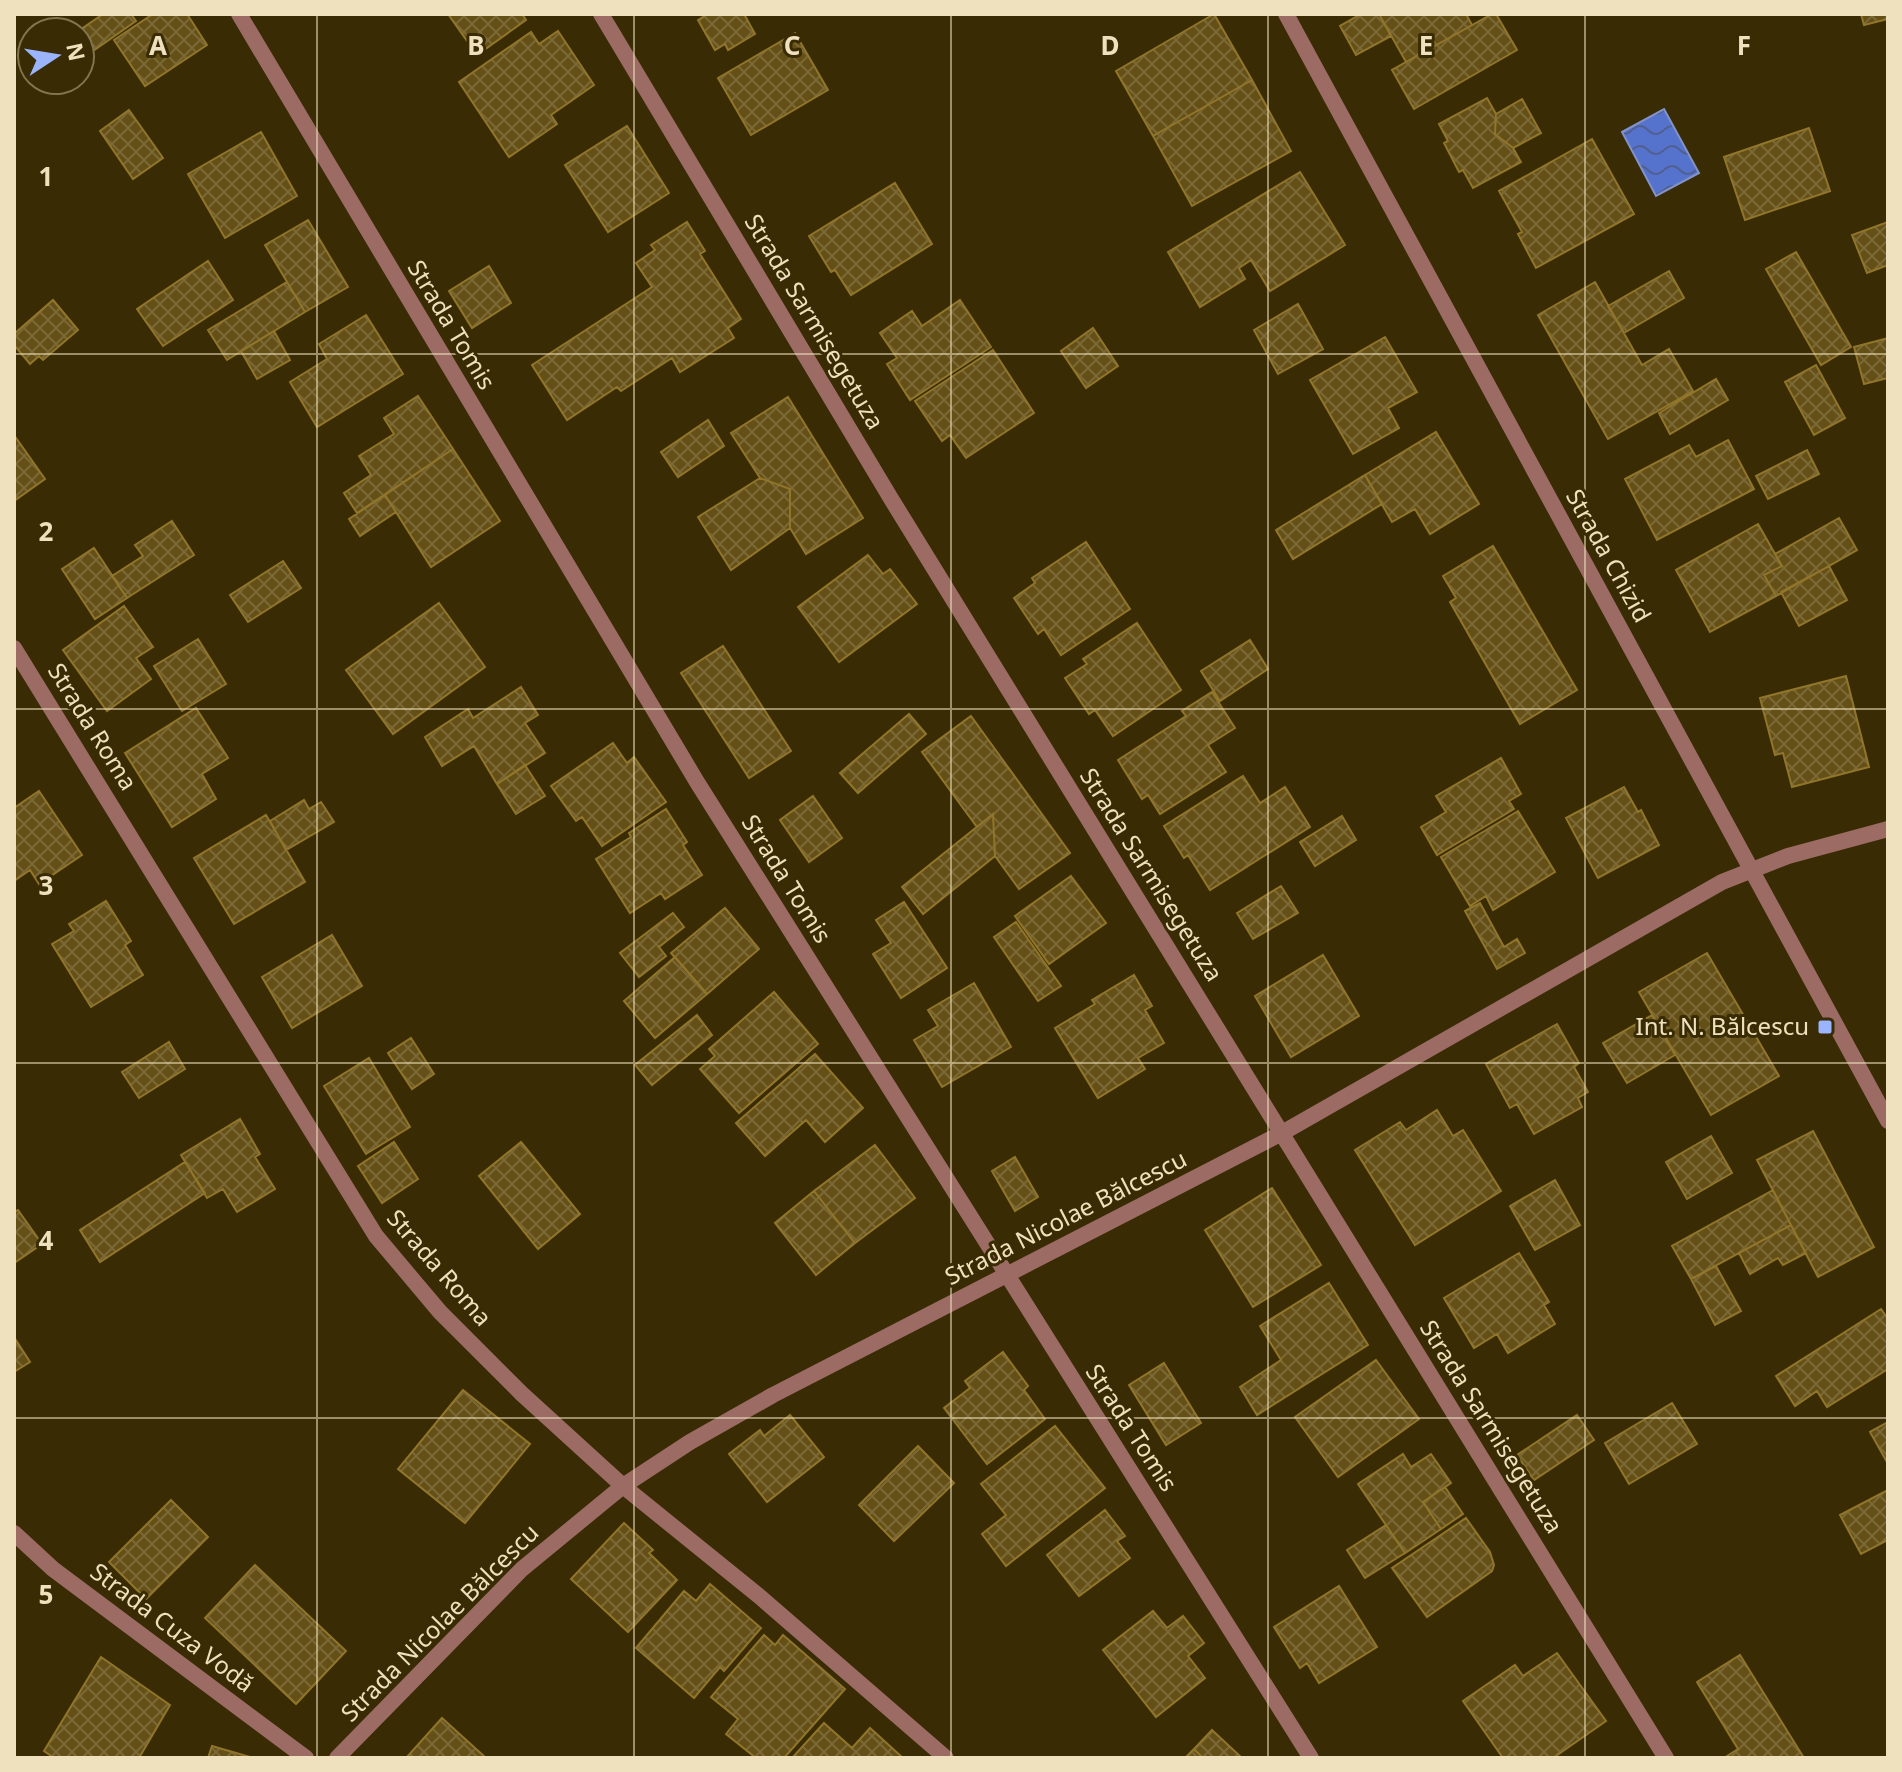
<svg xmlns="http://www.w3.org/2000/svg" width="1902" height="1772" font-family="'Noto Sans',sans-serif">
  <defs>
    <pattern id="water-waves" width="16" height="10" patternUnits="userSpaceOnUse" patternTransform="scale(2)"><rect width="16" height="10" fill="#5572cc"/><path d="M0 5q4-4 8 0t8 0" fill="none" stroke="#506091"/></pattern>
    <pattern id="building-cross-hatch" width="8" height="8" patternUnits="userSpaceOnUse" patternTransform="scale(2)"><rect width="8" height="8" fill="#644f16"/><path d="M0 0l8 8M0 8l8-8" fill="none" stroke="#7a6836"/></pattern>
  </defs>
  <rect width="100%" height="100%" fill="#392b03"/>
  <path fill="url(#water-waves)" stroke="#8393c8" stroke-width="2" d="M1664,109L1699,173L1656,196L1622,132Z"/>
  <path fill="url(#building-cross-hatch)" stroke="#90752b" stroke-width="2" d="M103,14H131L136,21L80,60V32H77Z
    M153,14H187L207,45L145,86L114,40Z
    M448,14H522L526,20L477,55Z
    M708,14H744L755,34L728,50L725,44L715,50L698,20Z
    M1214,14L1252,80L1153,136L1116,71Z
    M1361,14H1379L1391,36L1356,55L1340,26Z
    M1379,14H1466L1472,25L1406,62Z
    M1492,14H1496L1517,50L1414,109L1392,70Z
    M1861,14H1888V19L1864,25Z
    M558,31L594,85L551,115L557,124L509,157L459,82L531,32L539,44Z
    M795,33L828,90L751,135L718,78Z
    M1252,80L1291,151L1192,206L1153,136Z
    M1487,98L1496,114L1495,134L1513,148L1521,162L1473,188L1463,170L1459,172L1444,143L1448,141L1439,124Z
    M1522,99L1541,133L1513,148L1495,134L1496,114Z
    M129,110L163,158L133,179L100,131Z
    M627,126L669,193L608,232L565,165Z
    M1809,128L1830,191L1745,220L1724,157Z
    M261,132L297,196L225,238L188,174Z
    M1592,139L1634,214L1536,268L1518,234L1522,232L1499,191Z
    M1300,172L1345,245L1270,291L1251,260L1239,268L1245,279L1200,307L1168,252Z
    M895,183L932,244L851,295L835,270L831,272L809,236Z
    M308,220L348,287L305,312L265,245Z
    M687,222L705,251L700,254L741,319L728,328L734,338L680,372L672,358L621,391L617,387L567,420L532,365L652,287L636,263L655,250L651,245Z
    M1888,222V265L1867,273L1852,235Z
    M1796,252L1851,347L1821,365L1766,269Z
    M208,261L233,300L163,346L137,309Z
    M489,266L511,303L472,328L449,291Z
    M1669,271L1684,298L1624,333L1608,306Z
    M287,282L305,312L227,360L208,330Z
    M1595,282L1642,365L1669,349L1693,391L1608,439L1538,315Z
    M53,300L78,330L43,360L39,356L30,364L14,345V334Z
    M960,300L991,347L910,400L887,364L897,358L880,333L912,311L922,326Z
    M1298,304L1323,349L1278,374L1254,330Z
    M366,315L403,374L317,427L290,382L327,359L319,344Z
    M1093,328L1118,366L1086,388L1061,351Z
    M274,331L290,360L257,379L241,351Z
    M1385,337L1417,392L1388,408L1399,428L1353,454L1310,380Z
    M1888,338V378L1864,384L1854,347Z
    M993,350L1034,413L966,458L950,435L942,441L915,401Z
    M1816,365L1845,418L1814,435L1785,382Z
    M1716,379L1728,400L1670,434L1659,413Z
    M418,396L453,449L357,513L344,493L371,475L359,456L394,434L384,418Z
    M788,397L863,518L806,554L790,528V489L760,478L731,433Z
    M708,420L724,446L678,477L661,452Z
    M1436,432L1479,504L1430,534L1415,509L1392,522L1365,475Z
    M14,435L45,479L14,501Z
    M1728,440L1754,489L1657,540L1625,479L1689,445L1696,457Z
    M453,449L500,521L431,567L385,495Z
    M1807,450L1819,474L1768,499L1756,476Z
    M1365,475L1382,504L1293,559L1276,530Z
    M760,478L790,489V528L731,570L698,517Z
    M385,495L396,512L360,536L349,519Z
    M1839,518L1857,550L1776,596L1764,575L1782,566L1775,554Z
    M172,521L194,555L127,598L112,576L143,556L135,545Z
    M1758,524L1782,566L1764,575L1776,596L1710,632L1676,570Z
    M1086,542L1130,609L1061,655L1044,629L1038,634L1014,598L1035,583L1032,578Z
    M1493,546L1577,690L1520,724L1450,602L1456,598L1443,576Z
    M94,548L127,598L95,619L62,569Z
    M868,555L883,574L890,569L917,604L839,662L798,607Z
    M283,561L301,588L248,622L230,595Z
    M1829,566L1847,600L1799,626L1781,592Z
    M439,603L485,667L393,734L346,670Z
    M124,606L153,647L136,658L151,679L107,711L63,650Z
    M1137,623L1181,690L1113,736L1095,710L1089,714L1065,678L1087,664L1083,659Z
    M198,639L226,684L182,711L154,666Z
    M1250,640L1268,669L1220,701L1201,671Z
    M723,646L791,751L749,778L681,673Z
    M1846,676L1869,767L1792,787L1783,753L1775,755L1760,698Z
    M521,687L538,715L525,723L545,753L497,784L474,746L442,766L425,737L468,709L473,718Z
    M1212,692L1235,728L1208,745L1226,772L1160,814L1148,795L1142,799L1118,760L1186,716L1182,711Z
    M196,708L228,758L202,774L216,799L172,827L125,753Z
    M909,714L926,734L858,793L840,773Z
    M971,716L1070,853L1019,889L995,856L993,814L977,827L922,752Z
    M613,743L627,763L634,757L666,802L602,846L582,817L576,821L551,786Z
    M1501,758L1521,794L1509,801L1514,809L1437,855L1421,827L1446,812L1436,796Z
    M525,765L545,796L516,814L497,784Z
    M1243,776L1260,803L1285,787L1310,827L1210,890L1188,855L1184,858L1164,826Z
    M1624,787L1638,812L1641,810L1659,845L1598,878L1566,818Z
    M39,791L82,855L39,884L30,870L14,881V808Z
    M813,796L842,838L809,862L780,820Z
    M304,800L309,809L321,802L334,822L286,850L270,821Z
    M666,809L687,842L683,845L702,875L665,899L661,893L630,913L596,859L631,837L629,833Z
    M1518,811L1555,872L1493,910L1486,896L1470,906L1441,857Z
    M993,814L995,856L923,914L902,887Z
    M266,815L305,882L234,924L194,858Z
    M1342,816L1356,840L1315,866L1300,842Z
    M1071,876L1106,923L1049,964L1015,916Z
    M1281,886L1298,913L1253,939L1237,913Z
    M106,901L131,941L125,945L143,975L91,1007L52,944L74,931L69,924Z
    M904,902L947,968L901,998L873,954L891,943L876,920Z
    M1480,903L1504,947L1517,939L1525,953L1497,969L1465,911Z
    M725,908L759,949L707,994L671,953Z
    M673,913L684,927L659,947L666,956L639,977L620,953Z
    M1016,922L1061,986L1038,1001L994,937Z
    M332,935L362,986L292,1028L262,977Z
    M1707,953L1779,1076L1711,1115L1639,992Z
    M1323,955L1359,1016L1291,1057L1255,996Z
    M675,957L707,994L655,1038L624,1001Z
    M1134,975L1152,1006L1145,1010L1164,1043L1138,1058L1145,1069L1098,1098L1055,1028L1095,1004L1092,1000Z
    M974,983L1011,1047L942,1087L914,1040L938,1026L928,1010Z
    M774,992L818,1044L739,1113L700,1069L715,1056L709,1049Z
    M697,1015L712,1035L652,1085L635,1065Z
    M1652,1015L1675,1055L1627,1083L1603,1043Z
    M1557,1024L1579,1063L1574,1067L1588,1092L1578,1098L1582,1107L1534,1134L1517,1104L1510,1108L1486,1064Z
    M411,1038L434,1074L412,1089L388,1053Z
    M169,1042L185,1069L139,1098L122,1072Z
    M815,1054L863,1108L825,1142L806,1120L765,1156L736,1123Z
    M369,1058L410,1127L366,1154L324,1086Z
    M1437,1110L1453,1136L1463,1130L1501,1191L1415,1245L1355,1150L1400,1122L1406,1130Z
    M240,1119L260,1154L255,1157L275,1189L237,1212L223,1189L207,1198L181,1155Z
    M1813,1131L1874,1247L1818,1277L1757,1160Z
    M1711,1136L1732,1173L1687,1199L1666,1162Z
    M394,1142L418,1179L382,1203L358,1166Z
    M521,1142L580,1214L538,1249L479,1176Z
    M875,1145L915,1198L855,1243L814,1191Z
    M1015,1157L1038,1197L1015,1211L992,1171Z
    M185,1162L205,1193L100,1262L80,1230Z
    M1555,1180L1580,1225L1535,1250L1510,1206Z
    M1272,1188L1321,1265L1253,1307L1205,1230Z
    M1773,1190L1791,1225L1691,1279L1672,1246Z
    M814,1191L855,1243L816,1275L775,1223Z
    M18,1210L42,1244L14,1263V1212Z
    M1791,1225L1806,1253L1783,1265L1778,1258L1750,1274L1739,1253Z
    M1519,1253L1549,1302L1544,1305L1555,1324L1508,1353L1497,1334L1474,1348L1444,1298Z
    M1716,1266L1741,1311L1715,1325L1691,1279Z
    M1329,1283L1368,1345L1257,1415L1240,1387L1281,1360L1260,1326Z
    M1881,1309L1888,1319V1369L1827,1407L1817,1391L1795,1406L1776,1376Z
    M14,1337L30,1362L14,1372Z
    M1003,1352L1028,1386L1024,1390L1045,1419L987,1464L944,1408L970,1388L965,1381Z
    M1376,1360L1419,1419L1338,1477L1295,1417Z
    M1164,1363L1201,1423L1166,1445L1129,1385Z
    M463,1390L530,1444L465,1523L398,1469Z
    M1672,1403L1697,1444L1629,1484L1605,1443Z
    M790,1415L824,1457L767,1502L729,1454L760,1430L764,1436Z
    M1577,1415L1594,1440L1534,1480L1517,1455Z
    M1888,1422V1464L1870,1432Z
    M1055,1426L1105,1488L1006,1566L982,1534L1006,1515L981,1484Z
    M918,1446L954,1483L894,1541L859,1505Z
    M1403,1454L1411,1467L1431,1454L1451,1483L1423,1502L1441,1529L1405,1553L1358,1484Z
    M1445,1487L1463,1514L1441,1529L1423,1502Z
    M1888,1490V1540L1861,1554L1840,1515Z
    M171,1500L208,1537L146,1599L109,1562Z
    M1105,1510L1125,1536L1117,1541L1130,1558L1079,1596L1047,1555Z
    M1466,1518L1490,1552L1494,1565L1492,1571L1427,1617L1392,1568Z
    M624,1523L653,1550L649,1553L677,1580L628,1632L571,1579Z
    M1386,1525L1405,1553L1365,1578L1347,1550Z
    M255,1565L346,1651L296,1704L205,1618Z
    M710,1584L761,1628L724,1671L720,1667L694,1698L636,1648L684,1591L696,1601Z
    M1339,1586L1377,1647L1319,1683L1307,1663L1300,1668L1274,1627Z
    M1153,1611L1167,1628L1183,1616L1204,1643L1188,1656L1205,1678L1156,1717L1103,1650Z
    M764,1635L775,1645L783,1635L845,1689L784,1758H756L726,1734L738,1719L711,1697Z
    M1557,1653L1606,1721L1553,1758H1503L1463,1701L1515,1665L1523,1676Z
    M1740,1655L1804,1758H1724L1738,1749L1697,1682Z
    M101,1657L170,1705L139,1758H54L44,1751Z
    M442,1718L486,1758H406Z
    M824,1723L852,1748L870,1728L903,1758H792Z
    M1212,1730L1241,1757L1203,1758L1194,1749Z
    M212,1746L250,1757L249,1758H208Z
    M1194,1749L1203,1758H1185Z"/>
  <g fill="none" stroke-linecap="round" stroke-linejoin="round">
    <path stroke="#9c6b64" stroke-width="16" d="M239,14L697,782L1311,1758
      M601,14L890,497L1666,1758
      M1286,14L1888,1121
      M14,648L376,1236L440,1312L522,1394L623,1486L759,1596L946,1758
      M14,1533L53,1569L306,1758
      M337,1758L522,1569L623,1486L690,1442L773,1395L1282,1133L1722,882L1788,856L1888,829"/>
  </g>
  <path fill="none" stroke="#efe1be" stroke-width="2" stroke-opacity="0.55" d="M317,14V1758M634,14V1758M951,14V1758M1268,14V1758M1585,14V1758M14,354H1888M14,709H1888M14,1063H1888M14,1418H1888"/>
  <rect fill="#9ab5fd" stroke="#392b03" stroke-width="3" x="1817" y="1019" width="16" height="16" rx="4"/>
  <g text-anchor="middle" stroke-width="6" stroke-linejoin="round" paint-order="stroke">
    <g font-size="24" fill="#efe1be" stroke="#392b03">
      <text transform="translate(814 322) rotate(59)" y="8">Strada Sarmisegetuza</text>
      <text transform="translate(451 325) rotate(59)" y="8">Strada Tomis</text>
      <text transform="translate(1608 556) rotate(61)" y="8">Strada Chizid</text>
      <text transform="translate(92 727) rotate(58)" y="8">Strada Roma</text>
      <text transform="translate(1151 875) rotate(58)" y="8">Strada Sarmisegetuza</text>
      <text transform="translate(786 879) rotate(58)" y="8">Strada Tomis</text>
      <text transform="translate(1066 1218) rotate(-27)" y="8">Strada Nicolae Bălcescu</text>
      <text transform="translate(439 1268) rotate(49)" y="8">Strada Roma</text>
      <text transform="translate(1491 1427) rotate(58)" y="8">Strada Sarmisegetuza</text>
      <text transform="translate(1131 1428) rotate(57)" y="8">Strada Tomis</text>
      <text transform="translate(440 1623) rotate(-45)" y="8">Strada Nicolae Bălcescu</text>
      <text transform="translate(172 1628) rotate(37)" y="8">Strada Cuza Vodă</text>
    </g>
    <g font-size="24" fill="#efe1be" stroke="#392b03" text-anchor="end">
      <text x="1809" y="1035">Int. N. Bălcescu</text>
    </g>
  </g>
  <g font-size="26" text-anchor="middle" font-weight="bold" fill="#efe1be" stroke="#392b03" stroke-width="6" stroke-linejoin="round" paint-order="stroke">
    <text x="158" y="55">A</text>
    <text x="476" y="55">B</text>
    <text x="792" y="55">C</text>
    <text x="1110" y="55">D</text>
    <text x="1426" y="55">E</text>
    <text x="1744" y="55">F</text>
    <text x="46" y="186">1</text>
    <text x="46" y="541">2</text>
    <text x="46" y="895">3</text>
    <text x="46" y="1250">4</text>
    <text x="46" y="1604">5</text>
  </g>
  <rect width="1902" height="1772" fill="none" stroke="#efe1be" stroke-width="32"/>
  <g transform="translate(56 56) rotate(78)"><circle r="38" fill="#392b03" stroke="#82744e" stroke-width="2"/>
  <path d="M0-6L14 30L0 20L-14 30Z" fill="#9ab5fd"/>
  <text y="-12" font-size="22" font-weight="bold" text-anchor="middle" fill="#efe1be">N</text>
  </g>
</svg>
